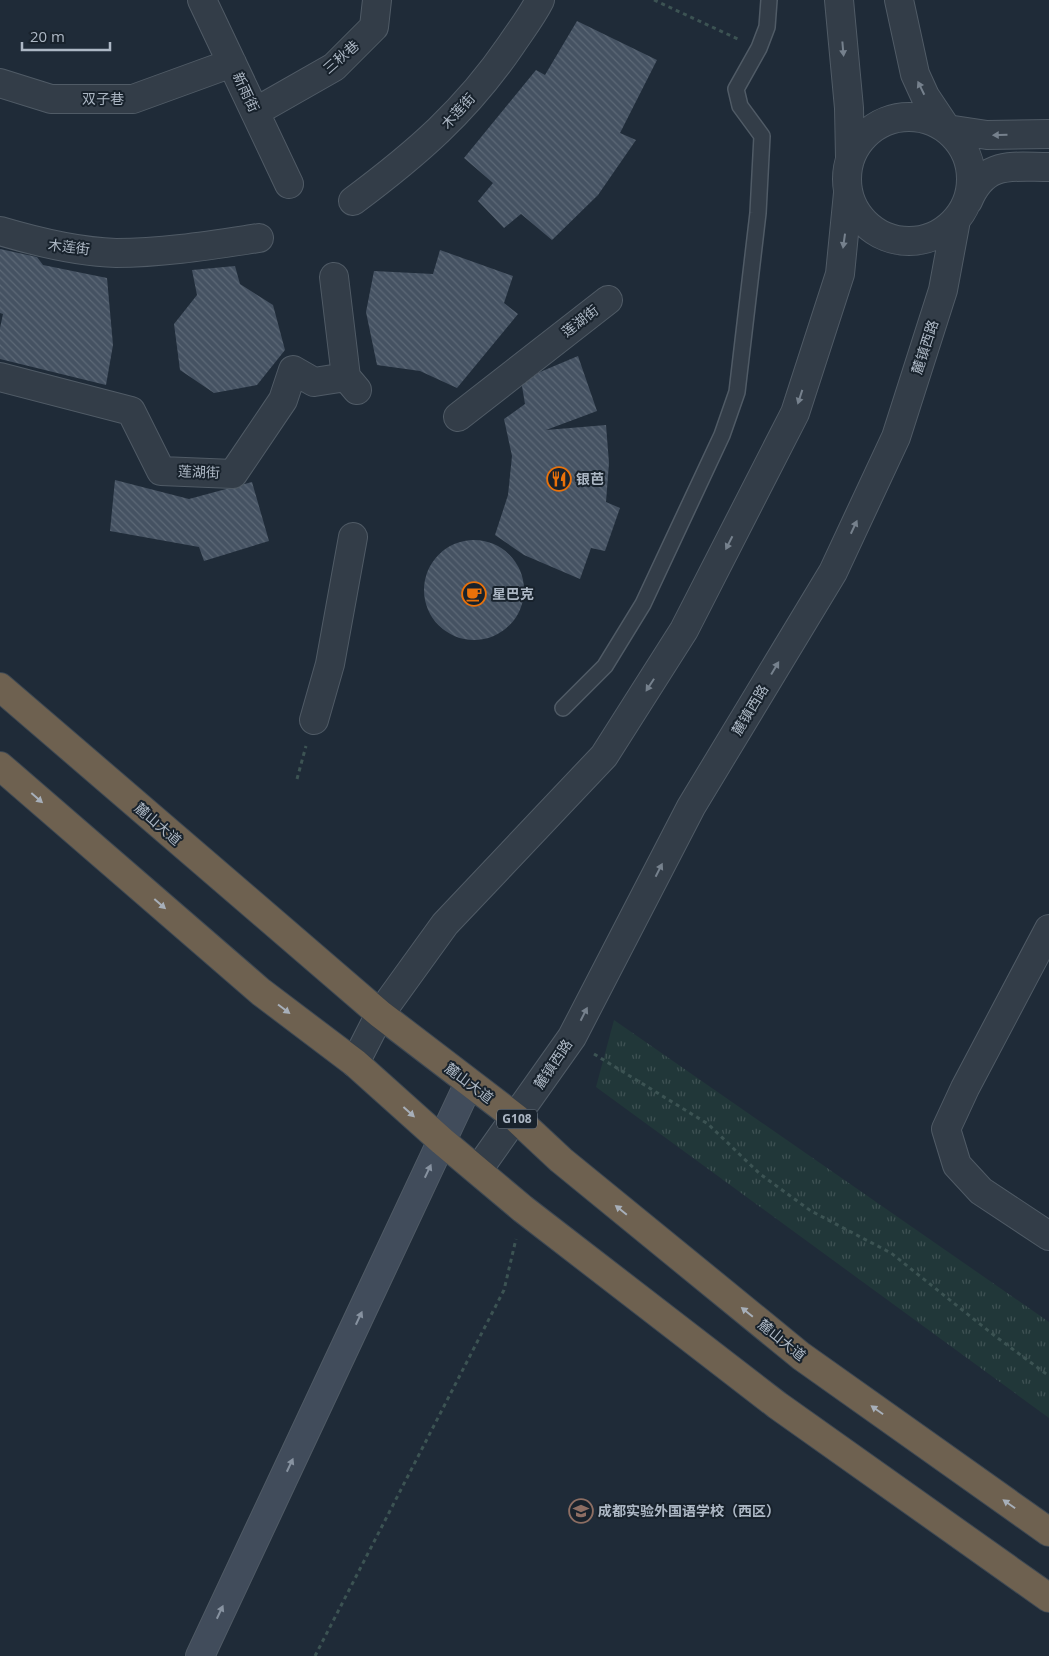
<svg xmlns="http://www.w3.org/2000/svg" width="1049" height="1656" font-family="'Open Sans','Noto Sans SC',sans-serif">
  <defs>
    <pattern id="grass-tufts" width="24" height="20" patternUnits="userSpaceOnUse" patternTransform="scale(1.25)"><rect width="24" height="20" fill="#213739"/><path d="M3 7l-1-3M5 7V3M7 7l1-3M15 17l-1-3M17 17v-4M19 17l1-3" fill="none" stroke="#3f5254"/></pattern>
    <pattern id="building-back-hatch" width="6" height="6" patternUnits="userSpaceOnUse" patternTransform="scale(1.25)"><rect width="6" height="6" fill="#455262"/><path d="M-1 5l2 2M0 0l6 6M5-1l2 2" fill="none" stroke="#5d6977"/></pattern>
  </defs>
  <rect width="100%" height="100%" fill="#1f2b38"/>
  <path fill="url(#grass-tufts)" d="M614,1020L1049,1322V1418L596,1087Z"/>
  <path fill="url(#building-back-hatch)" d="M577,21L657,60L620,133L636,140L598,195L552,240L521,214L504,228L478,201L493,183L464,158L536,70L545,75Z
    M0,249L37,257L43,265L107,278L113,345L106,385L0,359V328L3,314L0,313Z
    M440,250L513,276L504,303L518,314L457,388L420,371L377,365L366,312L374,271L433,274Z
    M235,266L240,284L273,305L285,350L257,385L214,393L180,370L174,324L197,295L192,270Z
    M578,356L597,411L546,430L606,425L609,463L606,502L620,508L605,551L591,548L580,579L524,555L495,535L508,495L512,456L504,419L525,404L521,380Z
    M115,480L189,499L252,482L269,541L204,561L199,547L110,531Z
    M424 590a50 50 0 1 1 100 0a50 50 0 1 1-100 0Z"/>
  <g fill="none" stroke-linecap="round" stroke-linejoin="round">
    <g stroke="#505b66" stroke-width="18">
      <path id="lane" d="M563,708L605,666L643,604L722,435L737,392L758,213L762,136L740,106L736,89L759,48L767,27L769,0"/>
    </g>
    <g stroke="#505b66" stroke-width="30">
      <path id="street" d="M202,0L289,184
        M839,0L849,108L850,158
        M899,0L915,74L925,96L947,129L987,135L1049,134
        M0,83L51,99H133L232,63
        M255,112L334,67L374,27L377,0
        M847 179a62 62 0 1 1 124 0a62 62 0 1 1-124 0Z
        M353,201C416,154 466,111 511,45C521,30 532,16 540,0
        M968,201C985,160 1012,167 1049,167
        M0,231C37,242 77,252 116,253C164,253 212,245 259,238
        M334,277L346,377L357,390
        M0,377L131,411L161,471L233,474L283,400L293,370L314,382L346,377
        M458,417L608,300
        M314,720L330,664L353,537
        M1049,929L965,1088L946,1129L957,1165L981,1191L1049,1236
        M355,1063L380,1014L445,924L604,756L684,630L795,413L840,274L848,193
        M478,1170L572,1037L691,807L833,572L896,437L943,290L956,220"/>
    </g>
    <g stroke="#505b66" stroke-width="30">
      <path id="secondary" d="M200,1656L469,1083"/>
    </g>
    <g stroke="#3d4853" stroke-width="30">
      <path id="highway" d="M0,687L380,1014L516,1118L561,1160L801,1356L1049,1532
        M0,766L261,992L355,1063L442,1141L523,1209L777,1405L1049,1598"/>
    </g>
    <path stroke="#3c5353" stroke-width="3" stroke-dasharray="4 4" stroke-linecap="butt" d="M654,0L740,40
      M297,779L306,746
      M594,1054L708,1124L760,1174L811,1211L891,1253L995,1336L1049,1376
      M315,1656L504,1290L516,1239"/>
    <use href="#lane" stroke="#333d48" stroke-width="15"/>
    <use href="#street" stroke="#333d48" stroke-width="28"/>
    <use href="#secondary" stroke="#414c5b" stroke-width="28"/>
    <use href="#highway" stroke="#6e6150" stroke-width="28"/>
  </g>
  <defs><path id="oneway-solid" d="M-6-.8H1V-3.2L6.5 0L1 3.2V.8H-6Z" transform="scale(1.25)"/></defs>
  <g fill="#76818d">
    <use href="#oneway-solid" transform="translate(843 49) rotate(85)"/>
    <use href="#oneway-solid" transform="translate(921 88) rotate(-116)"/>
    <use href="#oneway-solid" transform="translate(1000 135) rotate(179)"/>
    <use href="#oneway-solid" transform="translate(844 241) rotate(98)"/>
    <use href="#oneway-solid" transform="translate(800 397) rotate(108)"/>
    <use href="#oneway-solid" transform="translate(854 527) rotate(-65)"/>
    <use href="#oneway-solid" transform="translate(729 543) rotate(117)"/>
    <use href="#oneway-solid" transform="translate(775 668) rotate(-59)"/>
    <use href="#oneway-solid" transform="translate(650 685) rotate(123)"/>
    <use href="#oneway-solid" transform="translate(659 870) rotate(-63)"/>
    <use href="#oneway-solid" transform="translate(584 1014) rotate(-63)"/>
  </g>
  <g fill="#a7afb9">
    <use href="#oneway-solid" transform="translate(37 798) rotate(41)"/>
    <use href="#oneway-solid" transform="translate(160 904) rotate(41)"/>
    <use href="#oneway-solid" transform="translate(284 1009) rotate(37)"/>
    <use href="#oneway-solid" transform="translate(409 1112) rotate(42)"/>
    <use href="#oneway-solid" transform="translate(621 1210) rotate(-141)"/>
    <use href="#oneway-solid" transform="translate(747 1312) rotate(-141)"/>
    <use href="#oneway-solid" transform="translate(877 1410) rotate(-145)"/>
    <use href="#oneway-solid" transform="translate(1009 1504) rotate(-145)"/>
  </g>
  <g fill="#8792a0">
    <use href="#oneway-solid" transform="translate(428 1171) rotate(-65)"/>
    <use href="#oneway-solid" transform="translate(359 1318) rotate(-65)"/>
    <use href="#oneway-solid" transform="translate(290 1465) rotate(-65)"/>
    <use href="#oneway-solid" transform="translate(220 1612) rotate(-65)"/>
  </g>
  <defs>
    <g id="restaurant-ring" transform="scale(1.25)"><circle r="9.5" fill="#18222c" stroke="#e8710a" stroke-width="1.5"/><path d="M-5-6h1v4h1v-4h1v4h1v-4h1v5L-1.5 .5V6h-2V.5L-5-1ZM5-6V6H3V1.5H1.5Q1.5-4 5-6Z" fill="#e8710a"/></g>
    <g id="cafe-ring" transform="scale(1.25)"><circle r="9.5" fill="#18222c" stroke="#e8710a" stroke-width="1.5"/><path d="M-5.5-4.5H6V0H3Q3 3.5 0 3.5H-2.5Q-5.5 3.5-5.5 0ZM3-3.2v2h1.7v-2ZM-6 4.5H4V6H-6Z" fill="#e8710a"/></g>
    <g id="school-ring" transform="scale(1.25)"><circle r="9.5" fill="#18222c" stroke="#8d6e63" stroke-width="1.5"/><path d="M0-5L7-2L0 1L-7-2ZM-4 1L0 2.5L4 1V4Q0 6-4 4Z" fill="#8d6e63"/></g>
  </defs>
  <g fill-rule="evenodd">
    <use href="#restaurant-ring" x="559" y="479"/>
    <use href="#cafe-ring" x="474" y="594"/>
    <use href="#school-ring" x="581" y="1511"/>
  </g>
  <g text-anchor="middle" stroke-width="4" stroke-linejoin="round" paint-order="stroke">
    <rect fill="#18222c" stroke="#808b97" stroke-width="1" x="497" y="1109.5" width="40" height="19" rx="4"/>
    <g font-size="12" font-weight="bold" fill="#adb8c5">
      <text x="517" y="1123">G108</text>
    </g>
    <g font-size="14" fill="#adb8c5" stroke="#18222c">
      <text transform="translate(341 57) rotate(-41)" y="5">三秋巷</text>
      <text transform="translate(246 92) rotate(65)" y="5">新雨街</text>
      <text x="103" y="104">双子巷</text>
      <text transform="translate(458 111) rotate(-48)" y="5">木莲街</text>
      <text transform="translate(69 247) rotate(7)" y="5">木莲街</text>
      <text transform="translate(580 321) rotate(-38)" y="5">莲湖街</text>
      <text transform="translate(925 347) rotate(-72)" y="5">麓镇西路</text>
      <text transform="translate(199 472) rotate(2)" y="5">莲湖街</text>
      <text transform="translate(750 710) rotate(-59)" y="5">麓镇西路</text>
      <text transform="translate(158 824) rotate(41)" y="5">麓山大道</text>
      <text transform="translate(553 1064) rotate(-56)" y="5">麓镇西路</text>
      <text transform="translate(469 1083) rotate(37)" y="5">麓山大道</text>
      <text transform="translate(782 1340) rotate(39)" y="5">麓山大道</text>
    </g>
    <g font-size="14" font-weight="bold" fill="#adb8c5" stroke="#18222c" text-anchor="start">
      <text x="576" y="484">银芭</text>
      <text x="492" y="599">星巴克</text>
      <text x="598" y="1516">成都实验外国语学校（西区）</text>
    </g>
  </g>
  <path d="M22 42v8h88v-8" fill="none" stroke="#adb8c5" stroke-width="2.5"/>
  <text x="30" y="42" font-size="15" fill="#adb8c5" stroke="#18222c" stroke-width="4" paint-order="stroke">20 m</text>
</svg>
